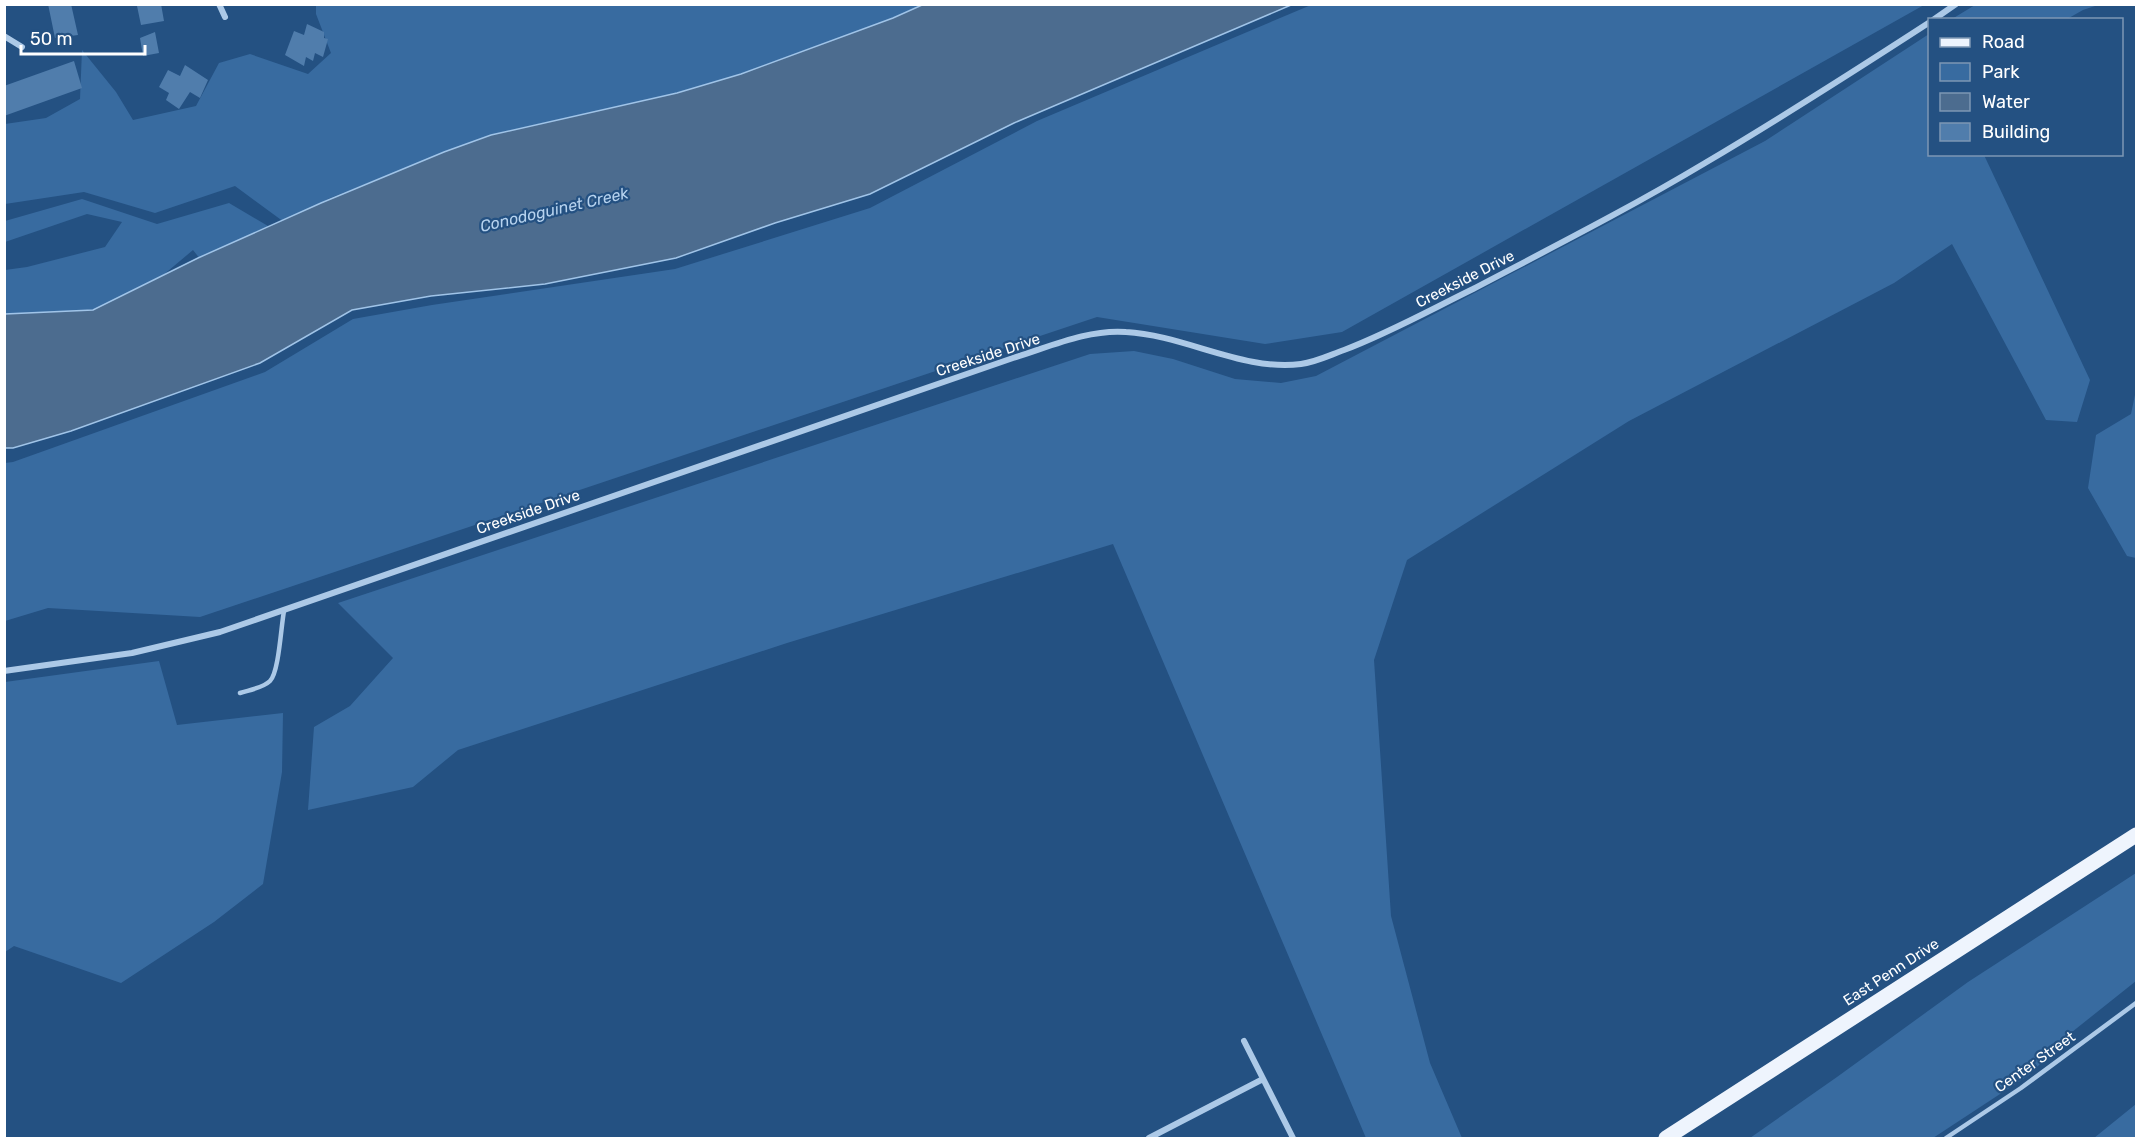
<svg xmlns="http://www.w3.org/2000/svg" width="2141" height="1143" font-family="Rubik,sans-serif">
  <rect width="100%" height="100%" fill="#245182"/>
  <path fill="#386ba0" d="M316,5H922L893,18L741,74L677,93L490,135L330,198L284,222L235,186L155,213L84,192L5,204V124L46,118L80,99L82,50L116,92L133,120L196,106L219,63L250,54L308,74L331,53L316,14Z
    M1311,5H1924L1342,332L1265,344L1097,317L200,617L48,608L5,621V463L13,462L265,372L353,319L432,305L675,269L870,208L1037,121Z
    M1975,5V4L2098,5L2083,10L2067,19H1952Z
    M1929,34L1930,154L1984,155L2090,380L2077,422L2046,420L1952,244L1894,283L1629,421L1407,560L1374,660L1391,916L1430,1063L1462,1138H1366L1113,544L787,643L458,750L413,787L308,810L314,727L350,706L393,658L338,603L1090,354L1134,351L1173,359L1235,379L1281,383L1316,376L1765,141Z
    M82,199L157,224L229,203L268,226L253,242L204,264L193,250L143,292L97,314L5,321V270L27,267L105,247L122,222L87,214L5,242V221Z
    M2136,390V558L2127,556L2088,488L2096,435L2131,414Z
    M159,661L177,725L283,713L282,772L263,884L214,922L121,983L14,946L5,952V682Z
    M2136,873V981L2072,1032L2029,1075L1933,1138H1750L1837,1077L1968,982Z
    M2136,1104V1138H2094Z"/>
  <path fill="#4c6c8f" stroke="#a0c4e8" stroke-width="1.5" d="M922,5H1291L1014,123L870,194L775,223L676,258L545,284L431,296L352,310L260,363L71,431L13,448H5V314L93,310L198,258L321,203L444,152L491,135L677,93L741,74L893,18Z"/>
  <path fill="#507dac" d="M48,4H71L78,35L55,38Z
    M148,4H161L164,21L141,25L137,6Z
    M307,24L324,32V38L328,39L323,57L315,53L313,61L306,57L304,66L285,55L294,31L304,35Z
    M155,32L159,53L143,56L140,38Z
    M74,61L82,88L4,116V86Z
    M185,65L208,80L200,98L190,92L179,109L166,100L169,93L159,87L168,70L180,76Z"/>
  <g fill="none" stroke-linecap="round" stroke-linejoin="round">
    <path stroke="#acc9e7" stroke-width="4.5" d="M240,693C249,690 263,688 270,681C279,672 281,626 284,611
      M1946,1138L2021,1088L2136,1003"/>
    <path stroke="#acc9e7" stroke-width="6" d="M219,4L225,17
      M1933,20L1956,4
      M4,36L22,47
      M4,671L132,653L220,632L1013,358C1049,347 1088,329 1126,332C1184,335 1245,372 1301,364C1316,362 1330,355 1344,350C1389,333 1430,310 1473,289C1551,248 1630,208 1705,163C1781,118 1856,70 1930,22
      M1244,1041L1293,1138
      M1149,1138L1263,1079"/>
    <path stroke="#eef4fd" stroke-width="15" d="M1666,1138L2136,835"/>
  </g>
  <g text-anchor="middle" stroke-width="4.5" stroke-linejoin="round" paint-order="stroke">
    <g font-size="15" fill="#fff" stroke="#245182">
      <text transform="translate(1465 279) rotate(-27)" y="5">Creekside Drive</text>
      <text transform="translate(988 355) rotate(-18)" y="5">Creekside Drive</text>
      <text transform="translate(528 512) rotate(-19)" y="5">Creekside Drive</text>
      <text transform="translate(1891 972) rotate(-33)" y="5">East Penn Drive</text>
      <text transform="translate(2035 1062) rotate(-35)" y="5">Center Street</text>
    </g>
    <g font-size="16" font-style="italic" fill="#b7d3ef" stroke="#245182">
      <text transform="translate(554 209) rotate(-13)" y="6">Conodoguinet Creek</text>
    </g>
  </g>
  <rect width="2141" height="1143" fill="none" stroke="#ffffff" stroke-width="12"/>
  <rect x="1928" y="18" width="195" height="138" fill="#245182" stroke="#7c97b4" stroke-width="1.5"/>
  <rect x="1940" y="38" width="30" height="9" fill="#eef4fd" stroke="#7c97b4" stroke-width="1.5"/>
  <text x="1982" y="48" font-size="18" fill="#ffffff">Road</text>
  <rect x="1940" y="63" width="30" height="18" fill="#386ba0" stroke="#7c97b4" stroke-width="1.5"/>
  <text x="1982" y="78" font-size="18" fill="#ffffff">Park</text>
  <rect x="1940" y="93" width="30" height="18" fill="#4c6c8f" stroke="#7c97b4" stroke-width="1.5"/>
  <text x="1982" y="108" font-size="18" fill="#ffffff">Water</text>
  <rect x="1940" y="123" width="30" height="18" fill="#507dac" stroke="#7c97b4" stroke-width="1.5"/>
  <text x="1982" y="138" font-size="18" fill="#ffffff">Building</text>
  <path d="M21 45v9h124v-9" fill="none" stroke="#ffffff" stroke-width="3"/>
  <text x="30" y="45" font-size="18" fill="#ffffff" stroke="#245182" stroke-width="4.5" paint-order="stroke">50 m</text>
</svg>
